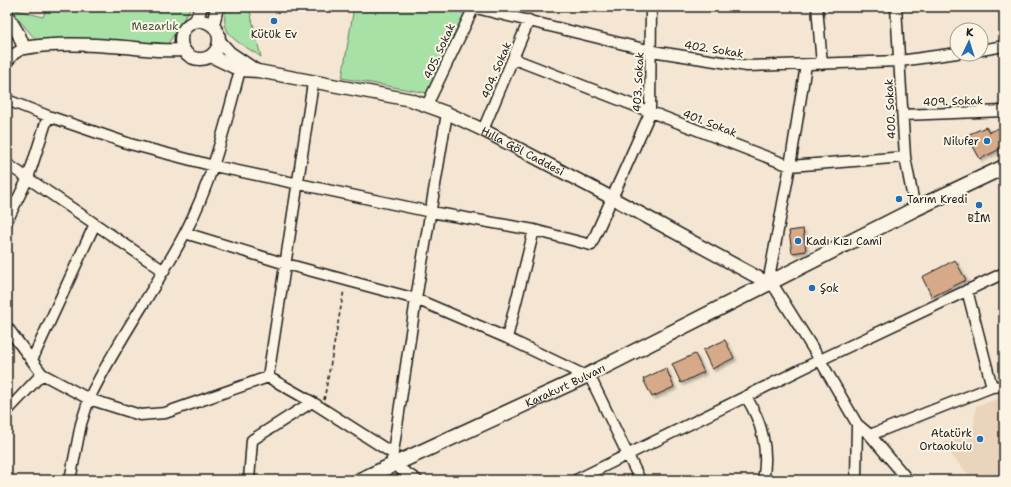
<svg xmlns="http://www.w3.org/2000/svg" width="1011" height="487" font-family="'Shantell Sans',sans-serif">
  <defs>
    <filter id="shadow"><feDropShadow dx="2.5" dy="2.5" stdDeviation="1" flood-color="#0004"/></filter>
  </defs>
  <rect width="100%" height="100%" fill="#f4e6d2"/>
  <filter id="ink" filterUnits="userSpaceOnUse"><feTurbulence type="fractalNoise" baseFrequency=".025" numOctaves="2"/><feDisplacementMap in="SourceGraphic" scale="8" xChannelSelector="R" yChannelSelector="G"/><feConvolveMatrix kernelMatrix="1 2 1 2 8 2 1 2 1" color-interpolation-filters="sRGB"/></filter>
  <g filter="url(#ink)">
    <path fill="#ebd4bc" d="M1004,397V480H973L941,443L973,436L976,406Z"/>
    <path fill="#a7e1a6" stroke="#627e61" d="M47,7H191L166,47L96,39L36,40L9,8L43,17Z
      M226,7H249L261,57C241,42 219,39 226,7Z
      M354,7H443L466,12L427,93L342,78Z"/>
    <path fill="#d6aa88" stroke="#1c1c1c" filter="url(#shadow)" d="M1004,126V147L980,159L967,135L986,127L989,132Z
      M803,229L806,251L792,253L789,231Z
      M955,260L966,280L932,297L922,277Z
      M725,340L734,358L712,369L703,350Z
      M695,354L704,372L681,383L672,364Z
      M666,368L674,387L652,397L643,379Z"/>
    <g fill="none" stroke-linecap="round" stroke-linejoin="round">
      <g stroke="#1c1c1c" stroke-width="13">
        <path id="minor" d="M472,7L652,51L747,66L900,61L957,53
          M817,7L822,64
          M896,7L905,157L915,209
          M981,50L1004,46
          M514,59L790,166L905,157
          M7,62L14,54L24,48
          M806,65L790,166L768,283L775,288L820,360L857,424L856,480
          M7,100L48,116L130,144L214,166L431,212L534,230L591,245L650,113L651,7
          M427,105L474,7
          M903,115L1004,111
          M483,130L529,20
          M7,164L164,271
          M7,221L28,178L48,116
          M185,233L286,264L416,299L507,338L586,376
          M967,290L992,387
          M7,327L42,374L89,399L140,415L165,413L268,377L312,402L392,453
          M507,338L534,230
          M32,360L94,226
          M268,377L313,83
          M592,381L640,480
          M746,397C762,421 769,451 763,480
          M7,411L42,374
          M857,424L870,435L908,480
          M870,435L992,387L1004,386
          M392,459L416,299L447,113
          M400,469L417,480
          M70,480L81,424L89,399C116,342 155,290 185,233C212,182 225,126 240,70
          M249,480L252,440L312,402
          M576,480L820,360L1004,273"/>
      </g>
      <g stroke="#1c1c1c" stroke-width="15">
        <g id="tertiary">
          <path d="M7,15L19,35L24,48C52,43 81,44 110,46C135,47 159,52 184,50"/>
          <circle cx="200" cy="40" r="19"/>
          <path d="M196,21L201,7"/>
          <path d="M213,25L217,7"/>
          <path d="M220,42L230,53L255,70"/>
          <path id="s1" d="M211,56L240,70L258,71L411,100L447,113L483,130L612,198L768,283"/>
        </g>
      </g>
      <g stroke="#1c1c1c" stroke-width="17">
        <g id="secondary">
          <path id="s2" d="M360,480L586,376L915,209L1004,167"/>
        </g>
      </g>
      <path stroke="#1c1c1c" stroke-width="1.5" stroke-dasharray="4 3" stroke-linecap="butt" d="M324,400L344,290"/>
      <use href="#minor" stroke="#fcf5e5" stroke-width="10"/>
      <use href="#tertiary" stroke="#fcf5e5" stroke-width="12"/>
      <use href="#secondary" stroke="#fcf5e5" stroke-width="14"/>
    </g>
  </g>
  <g fill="#1f6fb2" stroke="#fcf5e5" stroke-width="1.5">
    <circle cx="274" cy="21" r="4"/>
    <circle cx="987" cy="141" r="4"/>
    <circle cx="899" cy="199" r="4"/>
    <circle cx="979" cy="205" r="4"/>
    <circle cx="798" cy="241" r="4"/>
    <circle cx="812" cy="288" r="4"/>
    <circle cx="980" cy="439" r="4"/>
  </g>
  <g text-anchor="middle" stroke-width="4" stroke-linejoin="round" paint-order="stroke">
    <g font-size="11" fill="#465745" stroke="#fcf5e5">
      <text x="155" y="30">Mezarlık</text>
    </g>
    <g font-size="11" fill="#1c1c1c" stroke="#fcf5e5" text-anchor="start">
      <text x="274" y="38" text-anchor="middle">Kütük Ev</text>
      <text x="979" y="145" text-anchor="end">Nilufer</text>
      <text x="907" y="203">Tarım Kredi</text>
      <text x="979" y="222" text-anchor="middle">BİM</text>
      <text x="806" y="245">Kadı Kızı Cami</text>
      <text x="820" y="292">Şok</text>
      <text x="972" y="437" text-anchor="end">Atatürk<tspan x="972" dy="13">Ortaokulu</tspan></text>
    </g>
    <g font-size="11" fill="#1c1c1c" stroke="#fcf5e5">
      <text transform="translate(714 49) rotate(9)" y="4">402. Sokak</text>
      <text transform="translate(439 51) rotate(-65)" y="4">405. Sokak</text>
      <text transform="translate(496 70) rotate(-67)" y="4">404. Sokak</text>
      <text transform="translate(638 82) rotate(-87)" y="4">403. Sokak</text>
      <text transform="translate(953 101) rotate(-2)" y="4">409. Sokak</text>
      <text transform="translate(890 109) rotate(-93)" y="4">400. Sokak</text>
      <text transform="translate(710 123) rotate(21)" y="4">401. Sokak</text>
      <text dy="4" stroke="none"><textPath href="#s1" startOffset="329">Hılla Göl Caddesi</textPath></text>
      <text dy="4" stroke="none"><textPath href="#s2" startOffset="226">Karakurt Bulvarı</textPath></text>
    </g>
  </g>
  <rect width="1011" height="487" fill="none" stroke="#fcf5e5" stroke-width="24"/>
  <rect x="12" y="12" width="987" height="463" fill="none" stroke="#1c1c1c" stroke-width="1.5" filter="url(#ink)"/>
  <g transform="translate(969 42) rotate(4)"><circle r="19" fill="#fcf5e5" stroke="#a29e95"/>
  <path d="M0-3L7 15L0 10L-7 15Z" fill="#1f6fb2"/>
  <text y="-6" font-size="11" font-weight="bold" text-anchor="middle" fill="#1c1c1c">K</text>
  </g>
</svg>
